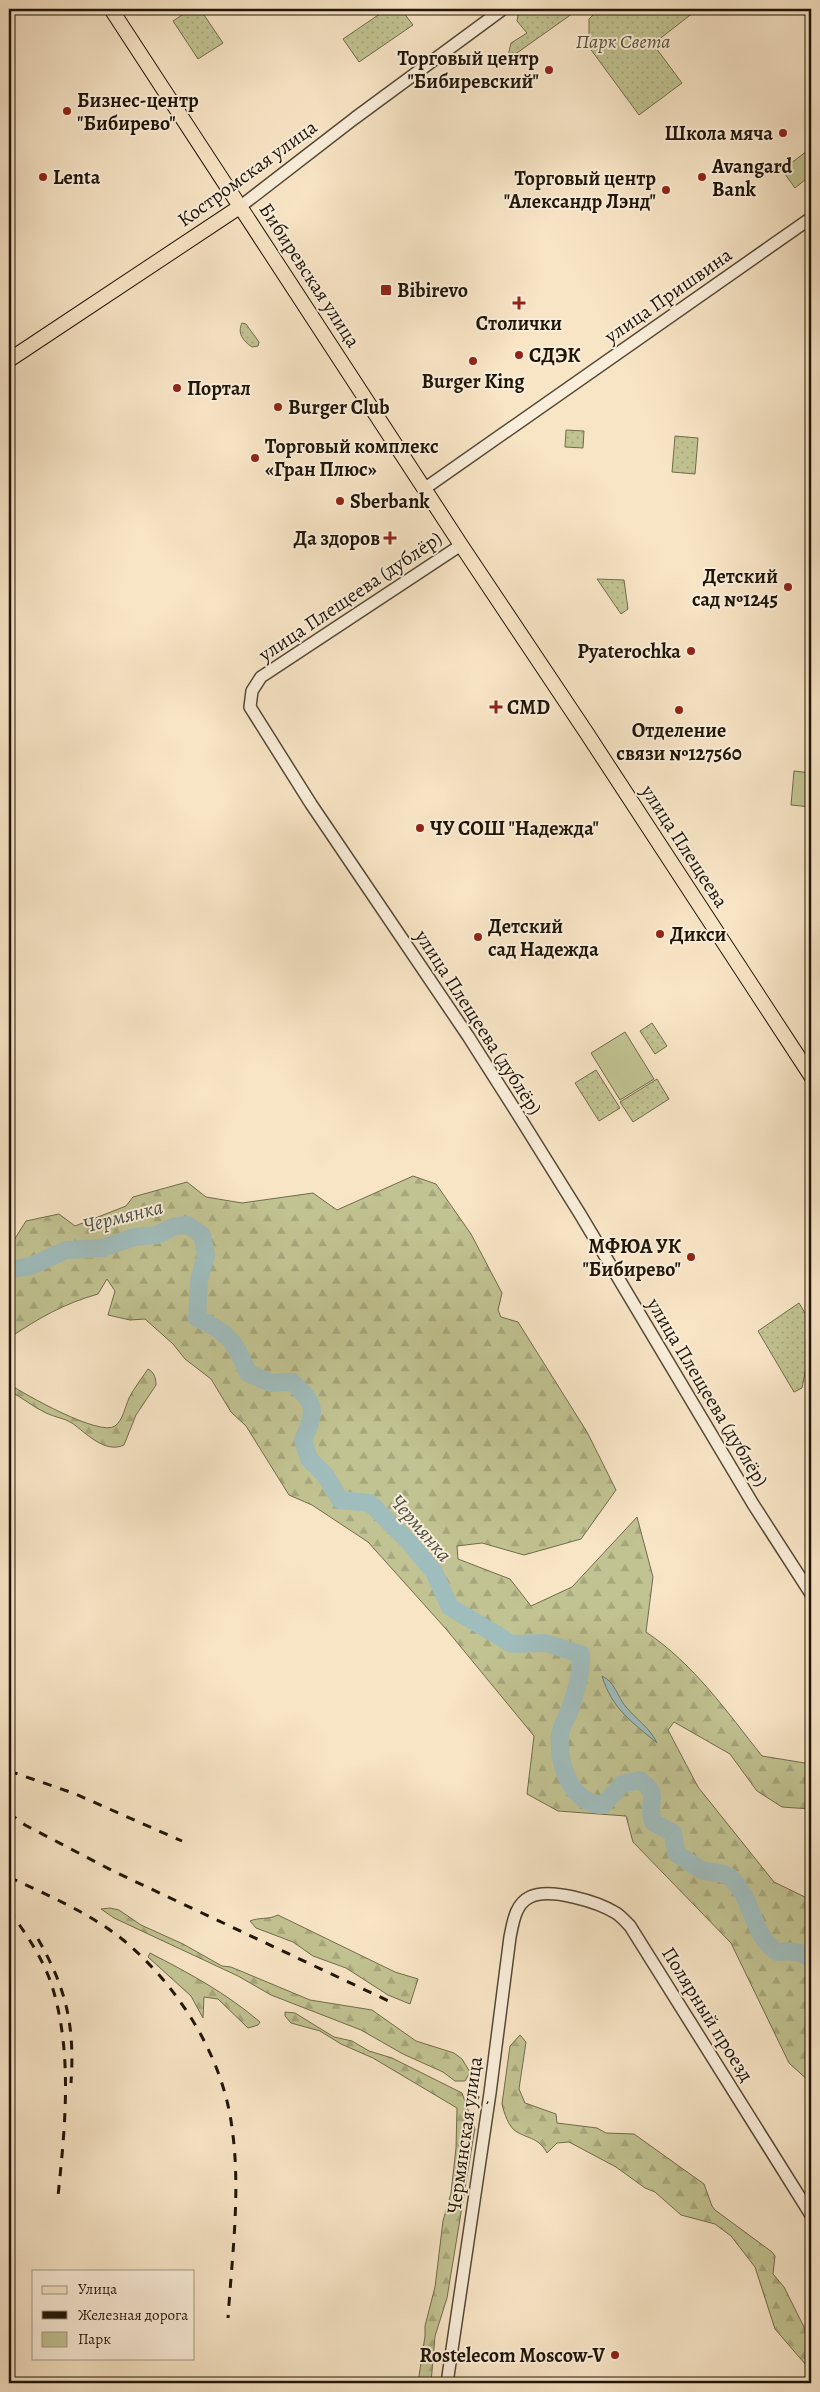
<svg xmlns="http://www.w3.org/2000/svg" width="820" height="2392" font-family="Alegreya,serif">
  <defs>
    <pattern id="green-dots" width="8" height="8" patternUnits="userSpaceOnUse" patternTransform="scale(1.25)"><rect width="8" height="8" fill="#c2c392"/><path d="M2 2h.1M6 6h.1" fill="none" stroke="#a6a77c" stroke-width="1.8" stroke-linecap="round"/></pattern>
    <pattern id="forest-firs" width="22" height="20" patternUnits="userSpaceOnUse" patternTransform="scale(1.25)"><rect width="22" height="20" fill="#c2c392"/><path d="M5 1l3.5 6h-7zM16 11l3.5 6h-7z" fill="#a6a77c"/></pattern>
  </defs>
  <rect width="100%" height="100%" fill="#f8e5c6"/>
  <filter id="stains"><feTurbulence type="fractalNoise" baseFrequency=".004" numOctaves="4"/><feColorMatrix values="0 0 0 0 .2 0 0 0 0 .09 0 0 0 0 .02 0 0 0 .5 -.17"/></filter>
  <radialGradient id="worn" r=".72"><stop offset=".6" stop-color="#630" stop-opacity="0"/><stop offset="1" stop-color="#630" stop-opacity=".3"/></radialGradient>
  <path fill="url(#green-dots)" stroke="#706c4c" d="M191,9H200L223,43L198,59L173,21Z
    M387,9H401L413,25L359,62L343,39Z
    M527,9H576V11L507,60L511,43L527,33L517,21L518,15Z
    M599,9H698L653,44L682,83L639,115L589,47V19Z
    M242,323L246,324L259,342L258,346L252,347C243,341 237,333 242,323Z
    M566,430L584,431L583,448L565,447Z
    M675,436L698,438L695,474L672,472Z
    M597,579L624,580L628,609L621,614Z
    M652,1023L667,1046L655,1054L640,1031Z
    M596,1070L620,1108L599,1121L575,1083Z
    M657,1079L669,1099L633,1122L620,1102Z
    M799,1303L811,1323V1343L802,1388L794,1392L758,1331Z"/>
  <path fill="url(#forest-firs)" stroke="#706c4c" d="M413,1176L436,1184L471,1234L502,1293L498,1310L501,1317L518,1322L587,1432L616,1490L581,1539L524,1555L482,1543L457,1546L458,1559L510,1579L531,1606L572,1587L637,1517L653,1577L646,1632C694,1664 727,1712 762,1756L811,1764V1809L782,1807L757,1791L730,1754L674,1722L668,1730L698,1787L774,1882L811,1900V2083L789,2063L731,1943L633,1842L626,1816L558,1811L527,1794L534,1736L446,1629L368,1542L312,1505L289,1495L246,1426L231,1412L211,1379L185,1359L173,1344L145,1319L130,1320L108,1315L115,1291L107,1279L98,1294C63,1304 39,1318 9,1338V1248L26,1221L59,1214L75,1226L126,1206L133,1197L187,1182L206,1197L242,1203L313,1193L337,1210Z
    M148,1369C154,1372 156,1378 156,1385L136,1415L124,1445C105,1454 86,1433 72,1423C64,1418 54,1417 46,1413C33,1407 22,1397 9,1391V1384C24,1394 100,1437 115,1426C123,1420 125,1407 129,1398C134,1388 142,1378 148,1369Z
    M110,1908L119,1910L141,1925L183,1944L222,1966L231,1967L310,2000L372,2010L416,2041L454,2053L462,2059L470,2072L465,2081H455L443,2072L403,2054L361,2030L271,1995L238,1976L114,1918L101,1909Z
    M278,1915L395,1972L418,1979L410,2004L388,1995L346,1968L313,1956L293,1942L256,1928L250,1921C259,1917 268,1920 278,1915Z
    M150,1953C189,1973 226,1993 260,2022L258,2025L248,2028L218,1999L204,1997L203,2018L191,1996L148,1957Z
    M285,2012L295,2013L334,2037L352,2041L369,2051L392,2058L462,2093L475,2129L474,2134L447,2298L435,2336L431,2383H418L425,2336V2326L435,2287L443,2221L451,2193L456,2148L457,2108L373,2058L341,2044L320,2031L291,2023L285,2016Z
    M520,2035L526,2042L519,2089L525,2103L556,2114L557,2123L597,2128L606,2133L634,2134L704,2184L712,2206L715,2210L772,2252L775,2256L773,2274L784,2287L811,2341V2380L806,2365L775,2329L755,2267L731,2236L715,2224L681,2215L655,2192L645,2188L616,2167L569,2142L557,2143L547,2153C539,2138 529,2139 517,2132C509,2128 504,2113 502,2104L510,2046Z"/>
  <path fill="#c2c392" stroke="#706c4c" d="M811,148V175L795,188L782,170Z
    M794,771L811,773V807L791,805Z
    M625,1032L654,1079L620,1100L591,1053Z"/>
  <path fill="#a0bdbd" stroke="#6c7a74" d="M602,1676C615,1682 617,1696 626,1707C636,1719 650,1728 657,1743C632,1722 612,1709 602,1676Z"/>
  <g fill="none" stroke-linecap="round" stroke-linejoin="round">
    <path stroke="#a0bdbd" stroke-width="18" d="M9,1270L31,1266L66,1250L103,1248L134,1237L157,1235L175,1226L188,1225L202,1235L206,1255L199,1280L197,1318C230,1334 234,1340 248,1373L271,1383L292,1382C317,1405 316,1410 303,1440L309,1459L326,1476L340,1500L370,1503L410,1543L434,1572L450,1607L512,1644L545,1643L581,1654C582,1672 577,1689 571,1706C569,1715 561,1725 560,1735C558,1764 570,1803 603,1805L622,1784L640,1780C662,1796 646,1801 653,1822L673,1833L676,1853C684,1858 693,1866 702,1870C710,1873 725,1872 731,1878C755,1901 750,1933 777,1952C792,1951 799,1950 811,1959"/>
    <g stroke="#554937" stroke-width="14">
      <path id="minor" d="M241,206L355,118L503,9
        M424,489L811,218
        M461,545L261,677L252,691L250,707L311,804L468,1036L517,1113L580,1214L753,1504L811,1594
        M447,2383L490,2093L510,1937C513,1923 515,1904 530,1897C550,1887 598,1902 616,1913C621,1916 626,1922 630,1926L811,2215"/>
    </g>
    <g stroke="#1f1507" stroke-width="16">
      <path id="major" d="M111,9L461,545L586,732L811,1076
        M9,360L241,206"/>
    </g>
    <use href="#minor" stroke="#faeeda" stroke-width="11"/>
    <use href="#major" stroke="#f8e5c6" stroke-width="14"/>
    <path stroke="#1f1507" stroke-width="3" stroke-dasharray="9 9" stroke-linecap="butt" d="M9,1771L73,1793L182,1841
      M9,1813L25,1825L113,1871L395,2004
      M9,1877C47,1895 88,1912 122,1939C178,1985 223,2056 232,2128C241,2190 232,2256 228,2318
      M9,1910C26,1934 43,1958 52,1986C73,2053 65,2128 58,2196
      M38,1939C66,1988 75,2025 71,2083
      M471,2094L488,2103"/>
  </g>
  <g fill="#8f2418" stroke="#faeeda" stroke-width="2">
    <circle cx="549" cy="70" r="5"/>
    <circle cx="67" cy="111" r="5"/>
    <circle cx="783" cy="133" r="5"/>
    <circle cx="43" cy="177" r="5"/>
    <circle cx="702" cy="177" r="5"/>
    <circle cx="666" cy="190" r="5"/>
    <rect x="380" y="284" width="12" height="12" rx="2.5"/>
    <path d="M516.5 295.5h5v5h5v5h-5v5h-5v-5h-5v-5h5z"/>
    <circle cx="519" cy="355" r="5"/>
    <circle cx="473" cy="361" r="5"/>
    <circle cx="177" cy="388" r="5"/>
    <circle cx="278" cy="407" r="5"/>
    <circle cx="255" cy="458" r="5"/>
    <circle cx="340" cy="501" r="5"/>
    <path d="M387.5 530.5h5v5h5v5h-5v5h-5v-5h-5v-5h5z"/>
    <circle cx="788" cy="587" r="5"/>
    <circle cx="691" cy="651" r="5"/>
    <path d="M493.5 699.5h5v5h5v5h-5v5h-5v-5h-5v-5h5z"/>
    <circle cx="679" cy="710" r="5"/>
    <circle cx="420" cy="828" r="5"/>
    <circle cx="660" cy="934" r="5"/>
    <circle cx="478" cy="937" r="5"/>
    <circle cx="691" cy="1257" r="5"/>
    <circle cx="615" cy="2355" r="5"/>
  </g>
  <g text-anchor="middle" stroke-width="4" stroke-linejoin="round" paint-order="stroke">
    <g font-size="20" font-style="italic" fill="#585238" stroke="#faeeda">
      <text x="623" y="48">Парк Света</text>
    </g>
    <g font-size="20" font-weight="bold" fill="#1f1507" stroke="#faeeda" text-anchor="start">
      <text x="539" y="65" text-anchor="end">Торговый центр<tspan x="539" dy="23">"Бибиревский"</tspan></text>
      <text x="77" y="107">Бизнес-центр<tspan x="77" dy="23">"Бибирево"</tspan></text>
      <text x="773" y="140" text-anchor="end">Школа мяча</text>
      <text x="712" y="173">Avangard<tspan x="712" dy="23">Bank</tspan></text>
      <text x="53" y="184">Lenta</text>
      <text x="656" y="185" text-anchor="end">Торговый центр<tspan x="656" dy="23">"Александр Лэнд"</tspan></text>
      <text x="397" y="297">Bibirevo</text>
      <text x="519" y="330" text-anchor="middle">Столички</text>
      <text x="529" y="362">СДЭК</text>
      <text x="473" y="388" text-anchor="middle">Burger King</text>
      <text x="187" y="395">Портал</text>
      <text x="288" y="414">Burger Club</text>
      <text x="265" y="453">Торговый комплекс<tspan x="265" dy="23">«Гран Плюс»</tspan></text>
      <text x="350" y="508">Sberbank</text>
      <text x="380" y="545" text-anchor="end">Да здоров</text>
      <text x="778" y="583" text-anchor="end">Детский<tspan x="778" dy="23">сад №1245</tspan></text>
      <text x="681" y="658" text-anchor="end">Pyaterochka</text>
      <text x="507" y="714">CMD</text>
      <text x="679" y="737" text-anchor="middle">Отделение<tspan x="679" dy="23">связи №127560</tspan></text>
      <text x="430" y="835">ЧУ СОШ "Надежда"</text>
      <text x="488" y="933">Детский<tspan x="488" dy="23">сад Надежда</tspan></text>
      <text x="670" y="941">Дикси</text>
      <text x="681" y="1253" text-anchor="end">МФЮА УК<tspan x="681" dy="23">"Бибирево"</tspan></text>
      <text x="605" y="2362" text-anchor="end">Rostelecom Moscow-V</text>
    </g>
    <g font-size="20" fill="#1f1507" stroke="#faeeda">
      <text transform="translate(247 173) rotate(-36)" y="7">Костромская улица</text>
      <text transform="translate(310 275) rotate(57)" y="7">Бибиревская улица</text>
      <text transform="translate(668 295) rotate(-35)" y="7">улица Пришвина</text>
      <text transform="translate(350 596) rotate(-34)" y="7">улица Плещеева (дублёр)</text>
      <text transform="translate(685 846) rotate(57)" y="7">улица Плещеева</text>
      <text transform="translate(479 1022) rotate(57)" y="7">улица Плещеева (дублёр)</text>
      <text transform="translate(708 1392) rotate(59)" y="7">улица Плещеева (дублёр)</text>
      <text transform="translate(708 2014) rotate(58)" y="7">Полярный проезд</text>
      <text transform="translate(464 2135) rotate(-82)" y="7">Чермянская улица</text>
    </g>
    <g font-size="21" font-style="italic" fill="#4c5047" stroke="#faeeda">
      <text transform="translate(123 1216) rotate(-14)" y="7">Чермянка</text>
      <text transform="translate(421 1528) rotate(49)" y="7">Чермянка</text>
    </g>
  </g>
  <rect width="820" height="2392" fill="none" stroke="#f8e5c6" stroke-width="30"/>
  <rect x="10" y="10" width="800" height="2372" fill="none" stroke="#1f1507" stroke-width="2.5"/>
  <rect x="15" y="15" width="790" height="2362" fill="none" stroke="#1f1507"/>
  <rect x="32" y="2270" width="162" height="90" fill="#faeeda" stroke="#a29786"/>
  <rect x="42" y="2286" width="25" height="8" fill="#f8e5c6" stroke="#a29786"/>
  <text x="78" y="2294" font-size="15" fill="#1f1507">Улица</text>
  <rect x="42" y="2311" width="25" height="8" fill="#1f1507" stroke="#a29786"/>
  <text x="78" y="2320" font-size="15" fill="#1f1507">Железная дорога</text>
  <rect x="42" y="2332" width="25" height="15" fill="#c2c392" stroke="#a29786"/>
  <text x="78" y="2344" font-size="15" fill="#1f1507">Парк</text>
  <rect width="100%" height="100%" filter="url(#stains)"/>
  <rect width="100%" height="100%" fill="url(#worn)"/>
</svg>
